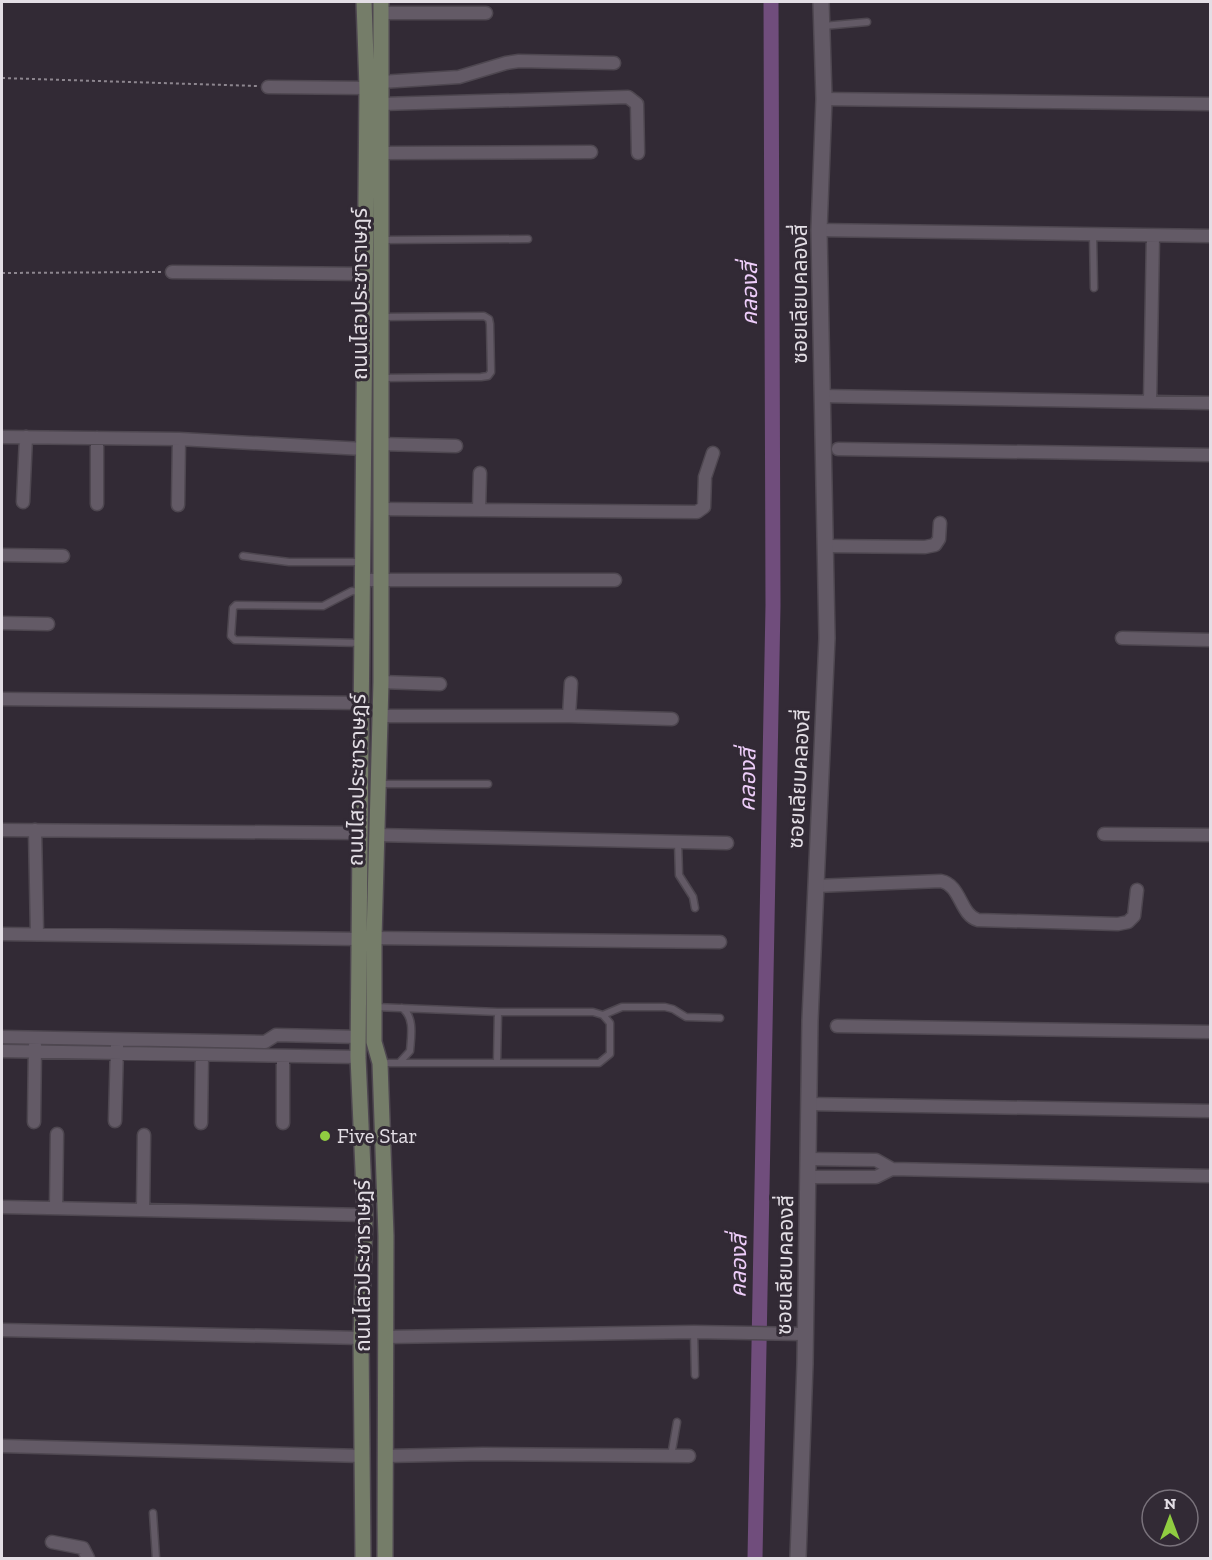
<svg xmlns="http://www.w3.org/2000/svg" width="1212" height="1560" font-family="'Zilla Slab','Noto Sans Thai',serif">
  <rect width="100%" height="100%" fill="#322a35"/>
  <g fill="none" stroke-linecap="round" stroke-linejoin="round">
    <path stroke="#704d7c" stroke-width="15" d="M755,1558L773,605L771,2"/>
    <g stroke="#4e4750" stroke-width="9">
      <path id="service" d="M823,26L867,22
        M1093,235L1094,288
        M381,240L528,239
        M381,317L484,316L489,319L490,324L491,372L488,376L481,377L381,378
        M243,556L289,562H362
        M360,592L352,591L323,606L236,605L233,608L231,636L235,640L361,643
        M378,784H488
        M678,842L679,875L693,897L695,908
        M375,1007L498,1012H593L603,1015L610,1023V1054L599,1063H381
        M603,1015L622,1007H665L673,1009L686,1017L720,1018
        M400,1062L410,1051C411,1037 415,1017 402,1008
        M497,1063L498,1012
        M694,1332L695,1375
        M671,1456L677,1422
        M153,1513L156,1558"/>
    </g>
    <g stroke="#4e4750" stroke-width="15">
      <path id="minor" d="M381,13H486
        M381,82L459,77L506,63L519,61L614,63
        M268,87L367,88
        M824,99L1210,104
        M381,104L628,97L637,104L638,153
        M381,153L591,152
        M819,230L1210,236
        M172,272L365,274
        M822,396L1210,403
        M1150,402L1153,236
        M2,437L179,439L364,449
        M97,438V504
        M380,444L456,446
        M838,449L1210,455
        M23,502L26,437
        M178,505L179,439
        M380,509L697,512L704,507L705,477L713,453
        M479,510L480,473
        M825,546L925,547L935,545L939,539L940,523
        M2,555L63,556
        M362,580H615
        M2,623L48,624
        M1122,638L1210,640
        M381,682L440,684
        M2,699L361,703
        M380,716H569L672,719
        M569,716L571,683
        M2,830L360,833
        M35,830L37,934
        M1104,834L1210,835
        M377,835L727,843
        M815,886L941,881C961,885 960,915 978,920L1118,924L1128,922L1134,916L1137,890
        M2,934L359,939
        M374,938L720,942
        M837,1026L1210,1032
        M2,1037L265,1042L276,1035L359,1037
        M2,1051L358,1057
        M283,1056V1123
        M808,1104L1210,1111
        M115,1121L117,1046
        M34,1122L35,1045
        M201,1123L202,1055
        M892,1169L1210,1176
        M807,1177H876L892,1169L876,1160L808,1159
        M2,1207L365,1215
        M56,1208L57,1134
        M143,1210L144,1135
        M2,1330L361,1338
        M386,1337L694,1332L805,1334
        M2,1446L362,1456
        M385,1456L483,1454L689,1456
        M52,1542L83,1548L88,1558"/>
    </g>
    <g stroke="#4e4750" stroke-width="18">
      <path id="tertiary" d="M798,1558L805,1364L810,1020L827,638L819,230L824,99L821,2"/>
    </g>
    <g stroke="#4e4750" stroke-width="18">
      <path id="secondary" d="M381,2V682L374,938V1042L380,1063L386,1236L385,1558
        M363,1558L361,1338L365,1215L358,1057L367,88L364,2"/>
    </g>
    <path stroke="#8d868f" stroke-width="2" stroke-dasharray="3 3" stroke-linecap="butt" d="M2,78L257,86
      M2,273L161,272"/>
    <use href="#service" stroke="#635a66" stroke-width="6"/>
    <use href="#minor" stroke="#635a66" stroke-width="12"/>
    <use href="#tertiary" stroke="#635a66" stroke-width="15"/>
    <use href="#secondary" stroke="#757d69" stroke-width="15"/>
  </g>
  <circle fill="#90cd41" stroke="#322a35" stroke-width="2" cx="325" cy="1136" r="6"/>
  <g text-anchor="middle" stroke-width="6" stroke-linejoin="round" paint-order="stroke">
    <g font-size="21" fill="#e3dee5" stroke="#322a35">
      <text transform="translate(360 294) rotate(-90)" y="7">ถนนไสวประชาราษฎร์</text>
      <text transform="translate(800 294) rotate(-90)" y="7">ซอยเลียบคลองสี่</text>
      <text transform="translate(799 779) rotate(-87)" y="7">ซอยเลียบคลองสี่</text>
      <text transform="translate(357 780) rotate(-89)" y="7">ถนนไสวประชาราษฎร์</text>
      <text transform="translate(785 1265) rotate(-89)" y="7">ซอยเลียบคลองสี่</text>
      <text transform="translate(363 1266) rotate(-90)" y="7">ถนนไสวประชาราษฎร์</text>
    </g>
    <g font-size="21" fill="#e3dee5" stroke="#322a35" text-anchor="start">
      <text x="337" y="1143">Five Star</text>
    </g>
    <g font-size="22" font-style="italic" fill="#edcdf9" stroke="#322a35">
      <text transform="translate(749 294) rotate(-90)" y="8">คลองสี่</text>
      <text transform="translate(747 780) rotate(-89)" y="8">คลองสี่</text>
      <text transform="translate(738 1266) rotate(-89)" y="8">คลองสี่</text>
    </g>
  </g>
  <rect width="1212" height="1560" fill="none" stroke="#e3dee5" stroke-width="6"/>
  <g transform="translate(1170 1518)"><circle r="28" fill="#322a35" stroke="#79727b" stroke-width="1.5"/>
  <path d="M0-4.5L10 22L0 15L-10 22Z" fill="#90cd41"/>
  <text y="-9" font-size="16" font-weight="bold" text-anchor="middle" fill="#e3dee5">N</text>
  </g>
</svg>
